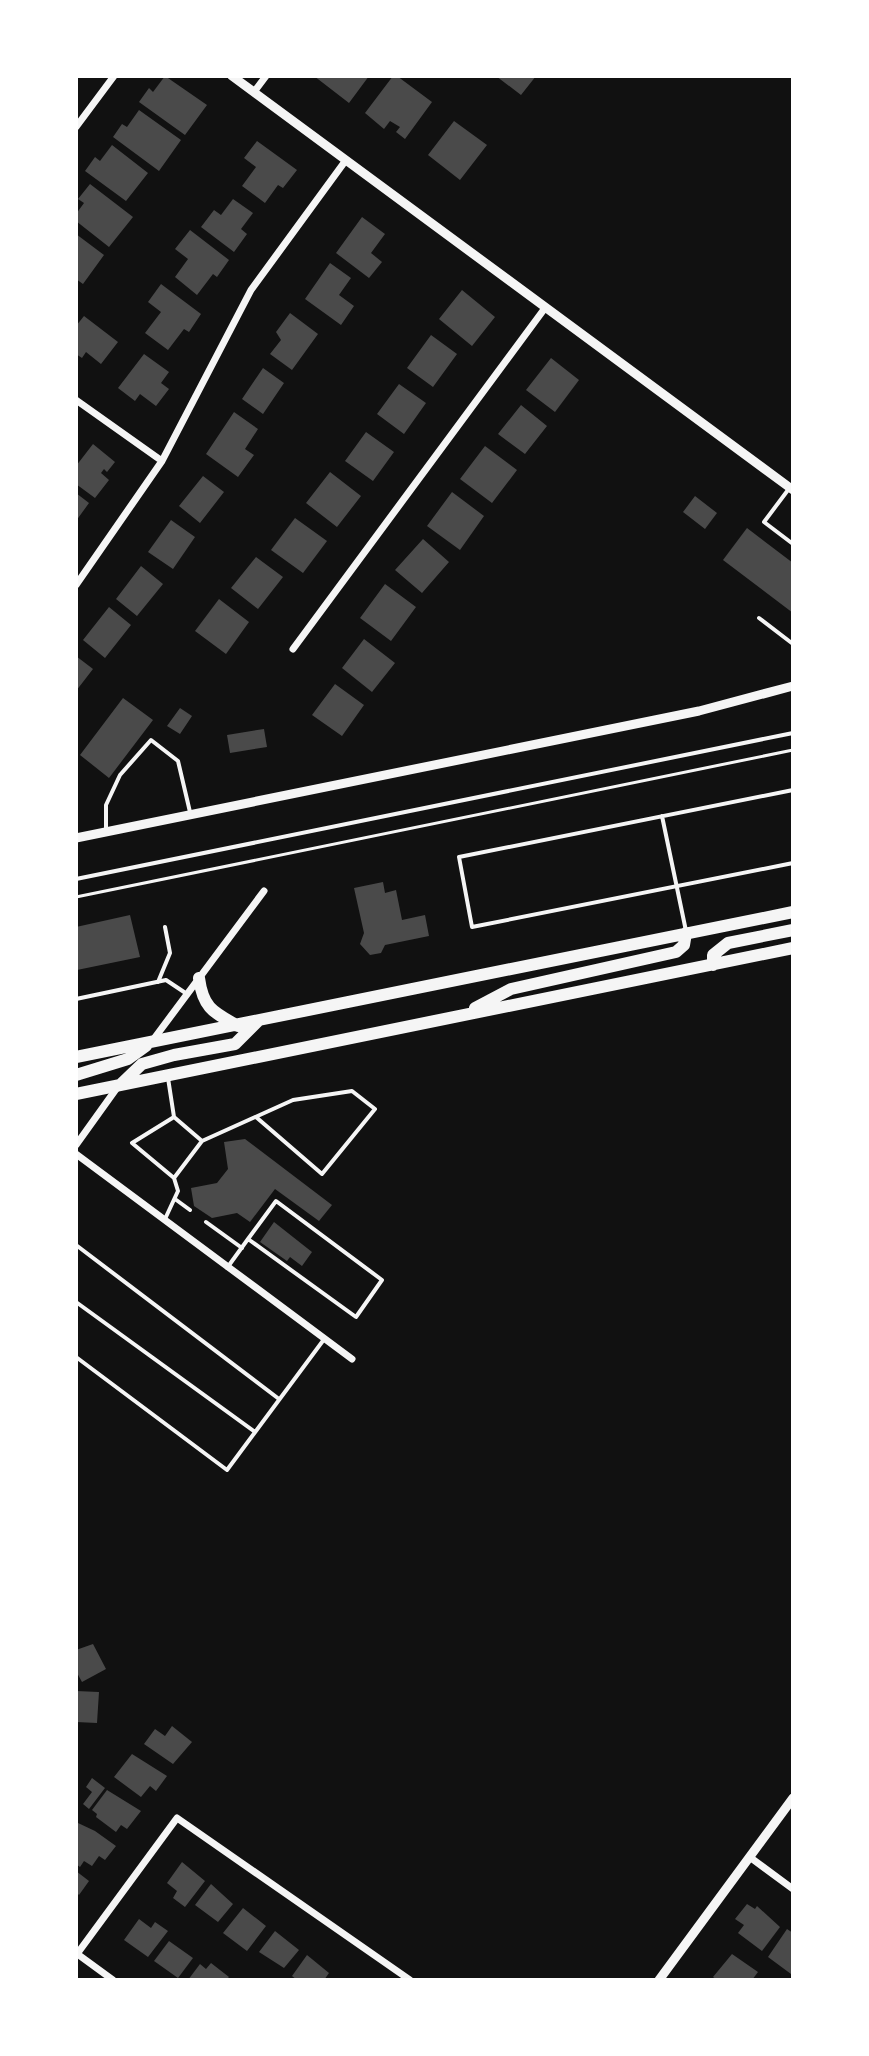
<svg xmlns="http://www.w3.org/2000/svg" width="869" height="2056" font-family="'DejaVu Sans',sans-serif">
  <rect width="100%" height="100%" fill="#111"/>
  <path fill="#4a4a4a" d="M165,76L207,105L185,135L139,102L149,88L153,92Z
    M314,76H369L349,103Z
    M393,76H397L432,102L405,139L396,132L400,127L390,121L384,129L365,113Z
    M496,76H536L521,95Z
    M139,110L181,140L159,171L113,137L122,124L127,127Z
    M454,121L487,145L460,180L428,155Z
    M257,141L297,170L283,188L278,185L265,203L242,186L256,167L244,158Z
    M112,145L148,173L126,201L85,171L95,157L100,161Z
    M90,184L133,217L109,247L76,221V214L84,203L78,199Z
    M233,199L253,213L241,229L247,234L234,252L201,227L214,210L221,215Z
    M362,217L385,234L371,253L382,262L369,278L336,253Z
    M190,230L229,260L217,277L213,274L197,295L175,277L188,259L175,249Z
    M76,234L104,255L83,284L76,279Z
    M330,263L351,278L339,295L354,306L341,325L305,299Z
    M161,284L201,314L189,332L184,329L168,350L145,333L161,312L148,302Z
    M462,290L495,317L472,346L439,319Z
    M290,313L318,334L292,370L270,354L281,340L276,332Z
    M84,316L118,342L101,364L86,352L82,358L76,354V326Z
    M431,335L457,354L433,387L407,368Z
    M144,354L169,372L161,383L169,389L156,406L140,394L135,401L118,388Z
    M551,358L579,380L555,412L526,390Z
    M263,368L284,383L263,414L242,399Z
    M399,384L426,403L404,434L377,414Z
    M521,405L547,426L525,454L498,434Z
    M234,412L258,429L245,449L254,455L238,477L206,454Z
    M366,432L394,452L373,481L345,461Z
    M93,444L115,462L107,472L104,469L101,473L109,480L95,498L76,484V466Z
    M485,446L517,470L492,503L460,479Z
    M330,472L361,496L337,527L306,503Z
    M203,476L224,492L200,523L179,506Z
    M452,492L484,516L460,550L427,526Z
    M76,493L89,503L76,521Z
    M695,496L717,513L705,529L683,512Z
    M295,518L327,541L303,573L271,550Z
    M171,520L195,537L173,569L148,552Z
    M747,528L793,563V613L723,560Z
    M423,539L449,562L422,593L395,570Z
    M256,557L283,577L258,609L231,588Z
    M141,566L163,584L137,616L116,599Z
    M385,584L416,607L391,641L360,618Z
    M219,599L249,622L226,654L195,631Z
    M109,607L131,625L105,658L83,640Z
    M364,639L395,663L372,692L342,668Z
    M76,656L93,669L76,691Z
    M335,684L364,705L342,736L312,715Z
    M123,698L153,720L109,778L80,755Z
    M180,708L192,716L180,734L167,726Z
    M264,729L267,747L230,753L227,735Z
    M383,882L385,893L396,890L402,920L425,915L429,936L385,945L381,953L370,955L360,944L364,933L354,888Z
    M130,915L140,957L77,970L76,927Z
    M245,1139L332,1205L319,1221L275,1189L250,1222L237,1213L212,1218L194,1206L191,1188L217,1183L228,1169L224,1142Z
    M274,1222L312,1252L302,1266L290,1257L287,1261L260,1242Z
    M93,1644L106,1669L82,1682L76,1671V1650Z
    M76,1691L99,1692L97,1723L76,1722Z
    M172,1726L192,1742L173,1764L144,1744L155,1729L165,1736Z
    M132,1754L167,1776L156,1791L150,1786L141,1797L114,1777Z
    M92,1778L105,1788L89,1809L83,1804L92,1792L86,1787Z
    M107,1790L141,1811L127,1829L121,1825L116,1832L96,1817L97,1814L92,1810Z
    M78,1823L95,1831L116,1846L105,1860L99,1856L92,1866L84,1861L80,1867L76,1864V1826Z
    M182,1862L205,1881L185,1907L173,1898L177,1891L167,1883Z
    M76,1871L89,1881L79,1895L76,1892Z
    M211,1884L233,1904L218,1922L195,1905Z
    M747,1904L755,1909L757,1906L780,1927L762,1951L738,1933L744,1925L735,1919Z
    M243,1908L266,1926L247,1951L223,1933Z
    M139,1919L151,1928L155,1922L168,1931L148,1957L124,1940Z
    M787,1929L793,1933L791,1974L768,1957Z
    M275,1931L299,1950L284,1968L259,1952Z
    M169,1941L193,1958L178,1978L154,1961Z
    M732,1954L758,1972L752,1980H717L713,1977Z
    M307,1955L329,1973L324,1980H297L292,1976Z
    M211,1963L229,1977L226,1980H188L200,1964L206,1969Z"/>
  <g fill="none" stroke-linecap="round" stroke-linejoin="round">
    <path stroke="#f5f5f5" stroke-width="3" d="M76,897L793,750"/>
    <path stroke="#f5f5f5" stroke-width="4" d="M788,490L764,522L793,544
      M759,618L793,644
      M793,790L459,857L472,927L793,863
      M662,816L686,931
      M106,830V805L120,775L151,740L178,761L190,812
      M76,879L793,733
      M158,982L170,953L165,927
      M76,999L166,980L187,994
      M174,1117L132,1143L174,1178
      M202,1141L293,1100L352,1091L375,1109L322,1174L256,1117
      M175,1199L190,1210
      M165,1219L178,1191L174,1178L202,1141L174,1117L168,1078
      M206,1222L242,1248
      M76,1245L279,1399
      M227,1268L248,1239L356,1317L382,1280L276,1201L248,1239
      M76,1302L255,1432
      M76,1357L227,1470L325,1338"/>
    <path stroke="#f5f5f5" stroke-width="7" d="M254,92L266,76
      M76,127L114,76
      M76,400L162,461
      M76,585L162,461L251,290L346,160
      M293,649L545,308
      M153,1040L264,891
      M76,1145L119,1085
      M76,1154L352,1359
      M751,1858L793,1889
      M76,1953L113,1980
      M77,1954L177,1818L410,1980"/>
    <path stroke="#f5f5f5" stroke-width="9" d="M232,76L793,490
      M76,838L699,711L793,686
      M659,1980L793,1798"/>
    <path stroke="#f5f5f5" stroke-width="12" d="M713,965V955L728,943L793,930
      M199,978C203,1008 213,1012 238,1026
      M475,1008L511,989L676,952L684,945L686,933
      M76,1057L793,912
      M76,1075L128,1059L146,1046
      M120,1085L142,1064L174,1055L235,1044L258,1021
      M76,1094L793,948"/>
  </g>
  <rect width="869" height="2056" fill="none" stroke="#ffffff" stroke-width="156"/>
</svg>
